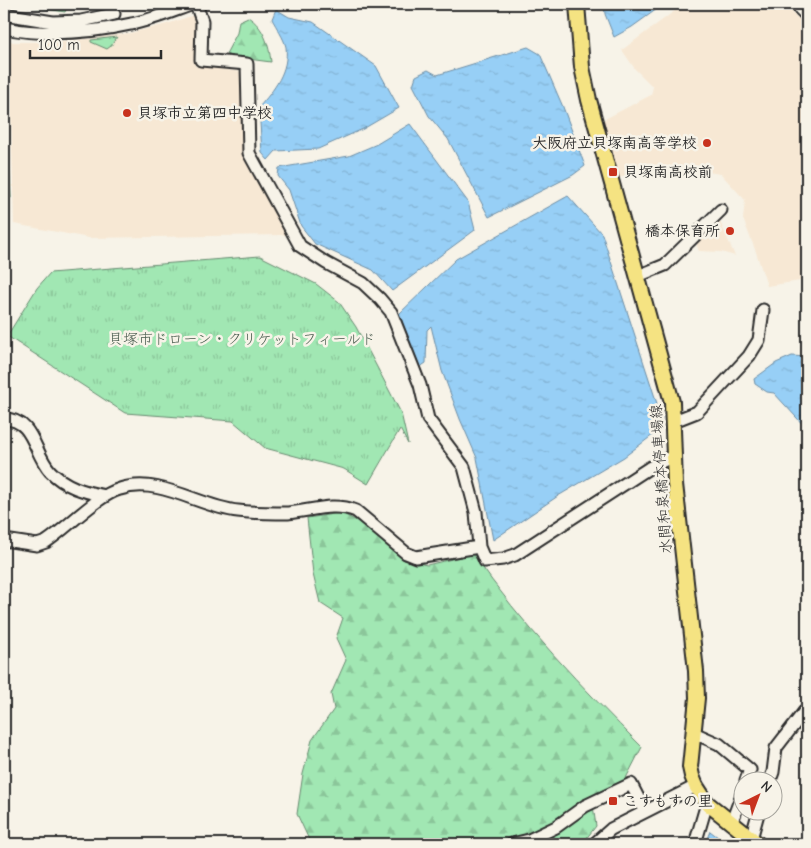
<svg xmlns="http://www.w3.org/2000/svg" width="811" height="848" font-family="'Comic Neue','Klee One',sans-serif">
  <defs>
    <pattern id="forest-firs" width="22" height="20" patternUnits="userSpaceOnUse" patternTransform="scale(1.25)"><rect width="22" height="20" fill="#a1e7b3"/><path d="M5 1l3.5 6h-7zM16 11l3.5 6h-7z" fill="#8bc69a"/></pattern>
    <pattern id="park-tufts" width="24" height="20" patternUnits="userSpaceOnUse" patternTransform="scale(1.25)"><rect width="24" height="20" fill="#a1e7b3"/><path d="M3 7l-1-3M5 7V3M7 7l1-3M15 17l-1-3M17 17v-4M19 17l1-3" fill="none" stroke="#8bc69a"/></pattern>
    <pattern id="water-ripples" width="26" height="14" patternUnits="userSpaceOnUse" patternTransform="scale(1.25)"><rect width="26" height="14" fill="#97cff6"/><path d="M2 4q2-2 4 0t4 0M15 11q2-2 4 0t4 0" fill="none" stroke="#82b2d3"/></pattern>
  </defs>
  <rect width="100%" height="100%" fill="#f7f3e8"/>
  <filter id="ink" filterUnits="userSpaceOnUse"><feTurbulence type="fractalNoise" baseFrequency=".02" numOctaves="2"/><feDisplacementMap in="SourceGraphic" scale="10" xChannelSelector="R" yChannelSelector="G"/><feConvolveMatrix kernelMatrix="1 2 1 2 8 2 1 2 1" color-interpolation-filters="sRGB"/></filter>
  <g filter="url(#ink)">
    <path fill="#f7e8d4" d="M684,4H795L796,7L792,13L803,22L807,20V280L767,286L756,252L743,219L745,200L721,174L668,166L666,169L616,178L601,121L651,95L653,87L635,69L622,50Z
      M197,14L199,22L195,66L243,72V154L286,235L89,238L14,224L9,40L13,42H48L88,39L130,33L167,24Z
      M718,217L735,256L721,252L699,251L695,240Z"/>
    <path fill="#a1e7b3" stroke="#66896f" d="M117,37L111,46L107,49L91,42V40Z
      M4,102H6L11,198L4,196Z"/>
    <path fill="url(#forest-firs)" stroke="#66896f" d="M18,4H68L65,12Z
      M248,17C264,27 269,45 271,62L233,57L226,54L237,33L239,21Z
      M341,513L363,524L404,560L427,565L473,554C522,625 582,687 642,747L624,782L592,799L596,826L582,844H311L297,814L303,774L312,740L334,709L331,694L346,660L336,638L343,618L320,603L313,574L307,518Z"/>
    <path fill="url(#park-tufts)" stroke="#66896f" d="M260,256L316,284L339,302L356,327L401,413L408,444L400,429L368,484L344,469L265,448L233,421L125,413L7,336L37,288L50,273Z"/>
    <path fill="url(#water-ripples)" stroke="#6c8da5" d="M604,4H664L632,27L614,37L605,14Z
      M276,9L289,17L313,22L376,66L399,108L363,129L318,149L276,151L268,160L262,153L259,107C274,90 289,71 286,47C284,38 276,27 272,19Z
      M528,47L540,54L563,107L585,166L573,175L489,217L448,139L429,116L413,85L416,76L428,70L437,75Z
      M410,124L468,202L475,230L392,291L373,270L315,244L301,226L289,190L278,176L279,168L349,156L377,144Z
      M568,196L602,234L662,419L658,431L624,457L558,496L493,540L477,458L460,419L442,371L431,326L427,330L426,363L420,367L399,314L456,259Z
      M792,356L807,357V429L774,393L767,392L755,384L754,379L776,363Z
      M710,831L727,844H705Z"/>
    <g fill="none" stroke-linecap="round" stroke-linejoin="round">
      <g stroke="#2b2b2b" stroke-width="15">
        <path id="minor" d="M196,4L202,21L201,60L247,64L249,153L300,246L326,263L363,283L380,299L391,312L420,385L428,419L464,467L476,512L479,547L485,561L503,559L515,555L649,468L675,455
          M800,4V9L805,14H807
          M4,14L53,22L81,21L114,14
          M4,28C45,36 90,33 131,24C152,20 173,11 193,4
          M638,276L665,265L721,210
          M4,419C34,419 33,452 50,471C65,487 85,492 105,496
          M674,421L697,412L749,356L759,340L763,310
          M4,540L37,545L46,542C67,528 98,495 120,489C160,476 199,507 238,511C254,513 272,513 288,513C311,511 334,502 356,511L406,553L416,557L479,547
          M694,733L719,744L750,770L746,780
          M770,780L773,772L776,748L807,708
          M731,824L744,789
          M751,839L759,810
          M512,844L529,840L556,827L585,806L631,784L645,811
          M594,844L611,829L696,786
          M695,844L707,803"/>
      </g>
      <g stroke="#2b2b2b" stroke-width="18">
        <path id="major" d="M577,4L582,67L589,100L672,402L675,484L696,671L697,698L690,767L692,776L696,786L707,803L758,844"/>
      </g>
      <use href="#minor" stroke="#f7f3e8" stroke-width="11"/>
      <use href="#major" stroke="#f5e382" stroke-width="14"/>
    </g>
  </g>
  <g fill="#c8321e" stroke="#f7f3e8" stroke-width="2">
    <circle cx="127" cy="113" r="5"/>
    <circle cx="707" cy="143" r="5"/>
    <rect x="608" y="167" width="10" height="10" rx="2.5"/>
    <circle cx="730" cy="231" r="5"/>
    <rect x="608" y="796" width="10" height="10" rx="2.5"/>
  </g>
  <g text-anchor="middle" stroke-width="5" stroke-linejoin="round" paint-order="stroke">
    <g font-size="15" font-weight="bold" fill="#2b2b2b" stroke="#f7f3e8" text-anchor="start">
      <text x="137" y="118">貝塚市立第四中学校</text>
      <text x="697" y="148" text-anchor="end">大阪府立貝塚南高等学校</text>
      <text x="623" y="177">貝塚南高校前</text>
      <text x="720" y="236" text-anchor="end">橋本保育所</text>
      <text x="623" y="806">こすもすの里</text>
    </g>
    <g font-size="15" fill="#485a4d" stroke="#f7f3e8">
      <text x="242" y="344">貝塚市ドローン・クリケットフィールド</text>
    </g>
    <g font-size="15" fill="#2b2b2b" stroke="#f7f3e8">
      <text transform="translate(661 479) rotate(-94)" y="5">水間和泉橋本停車場線</text>
    </g>
  </g>
  <rect width="811" height="848" fill="none" stroke="#f7f3e8" stroke-width="20"/>
  <rect x="10" y="10" width="791" height="828" fill="none" stroke="#2b2b2b" stroke-width="2" filter="url(#ink)"/>
  <g transform="translate(758 796) rotate(42)"><circle r="24" fill="#f7f3e8" stroke="#a5a39c"/>
  <path d="M0-4L9 19L0 12L-9 19Z" fill="#c8321e"/>
  <text y="-8" font-size="14" font-weight="bold" text-anchor="middle" fill="#2b2b2b">N</text>
  </g>
  <path d="M30 50v8h131v-8" fill="none" stroke="#2b2b2b" stroke-width="2.5"/>
  <text x="38" y="50" font-size="15" fill="#2b2b2b" stroke="#f7f3e8" stroke-width="4" paint-order="stroke">100 m</text>
</svg>
